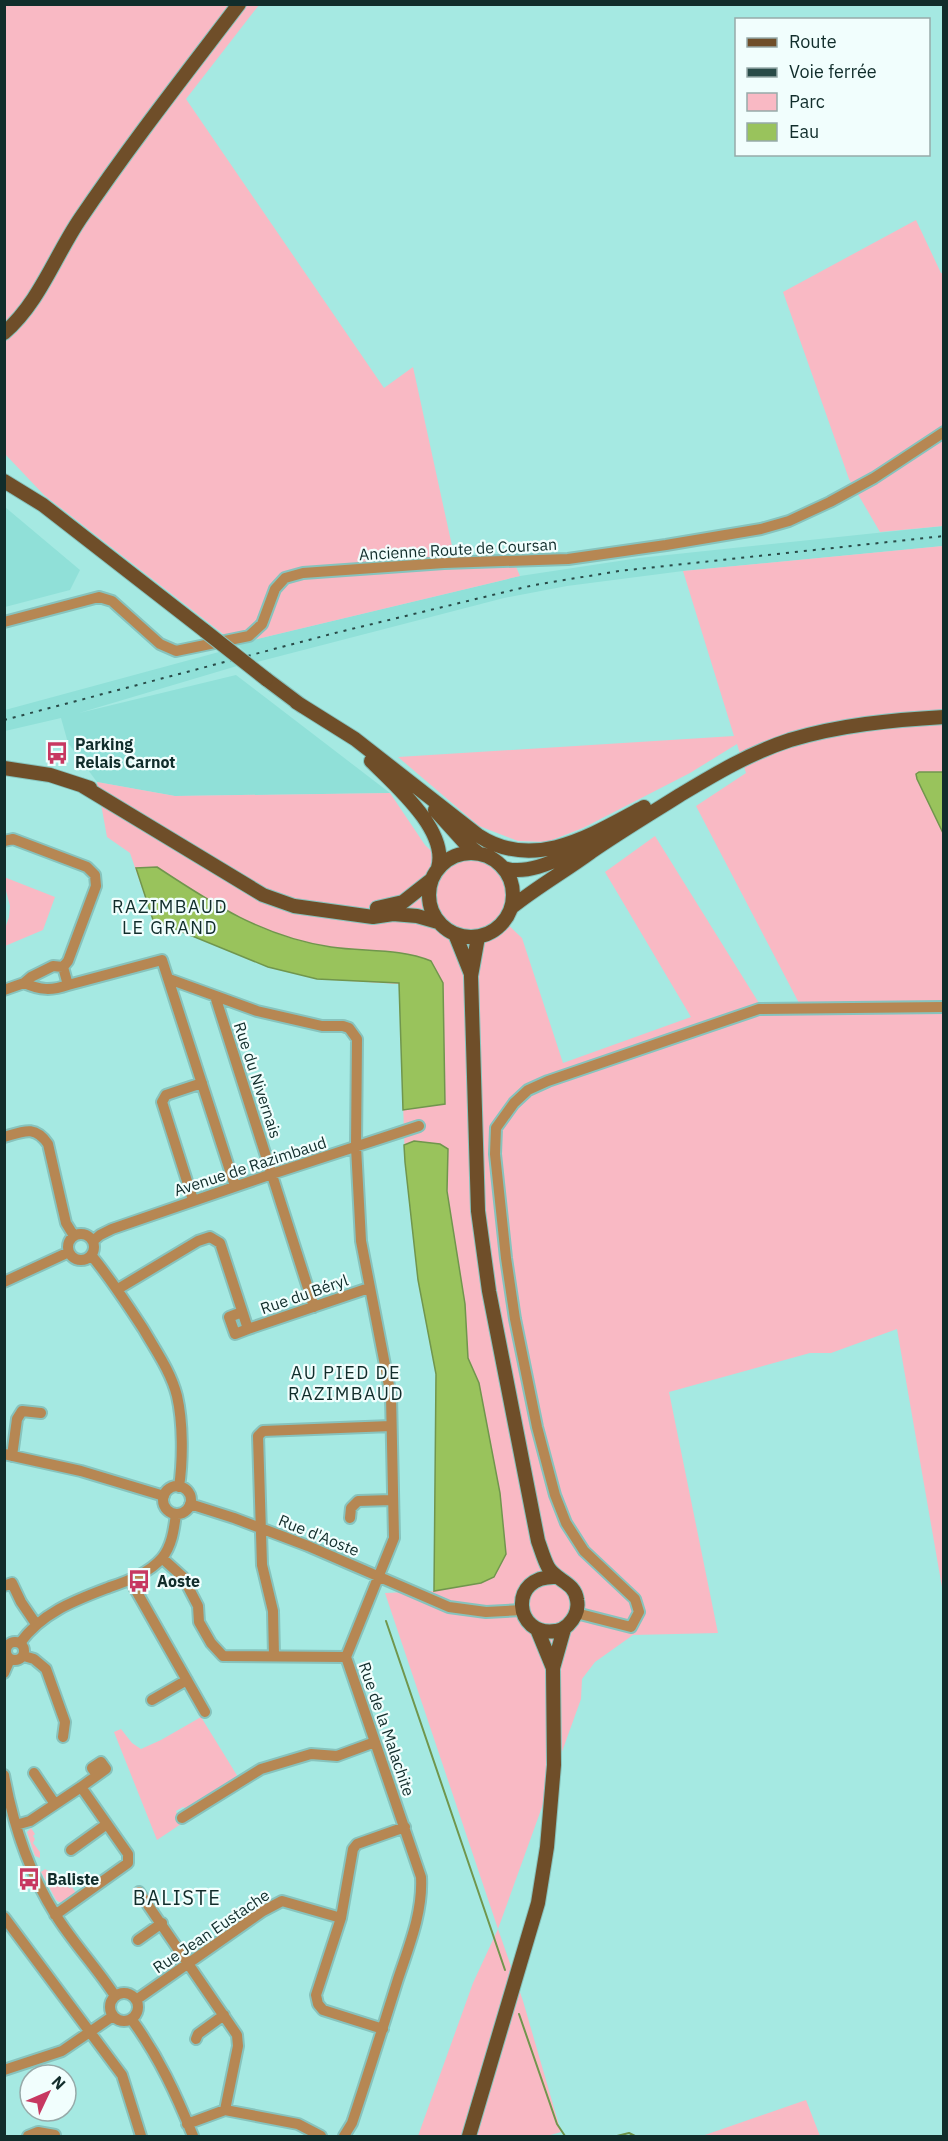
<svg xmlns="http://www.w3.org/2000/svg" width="948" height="2141" font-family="'IBM Plex Sans',sans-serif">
  <rect width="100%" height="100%" fill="#a5e9e2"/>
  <path fill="#90e0d8" d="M5,507L80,570L70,590L5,607Z
    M943,526V546L683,571L567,586L504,598L257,662L236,644L520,576L639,558Z
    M219,652L237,666L79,713L236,675L390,793L175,796L97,782L68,743L61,718L5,731V710Z"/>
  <path fill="#f9b9c4" d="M5,5H259L186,99L384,388L413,367L454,555H511L520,576L236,644L44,495L5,454Z
    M916,220L941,273H943V526L880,532L849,479L783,292Z
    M943,546V1593L897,1329L831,1353H810L669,1392L718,1633L633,1635L595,1662L582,1679L581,1699L498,1929L523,2001L561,2132L547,2136H418L473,1983L498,1929L385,1593L434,1591L436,1374L418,1280L405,1162L399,984L317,979L268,967L153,920L130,853L107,837L97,782L175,796L390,793L425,845L447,866C485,843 522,879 500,917L522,938L563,1063L691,1017L605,872L655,836L762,1008L800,1005L696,806L746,773L737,744L690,773L583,828L547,842L518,841L479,826L398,757L734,736L683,571Z
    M4,877L55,897L43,930L5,946V929L9,917L10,906L5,887Z
    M201,1717L238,1777L189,1810L183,1807L176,1811L181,1824L157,1840L114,1732L121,1729L132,1743L141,1749L161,1740Z
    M31,1828L35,1834L33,1836L35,1839L33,1843L40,1852V1858L35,1856L27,1832Z
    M45,1869L56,1876L63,1887L67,1885L69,1888L72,1887L76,1893L65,1902H59L56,1900L41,1872Z
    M806,2100L820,2136H702Z"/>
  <path fill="#99c35c" stroke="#70964d" stroke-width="1.5" d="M919,772H943V833L917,779L916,774Z
    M157,867C213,904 263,937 331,947C364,952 399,948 431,961L443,983L445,1104L403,1110L399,983L317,979L268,967L153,920L136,868Z
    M414,1141L440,1144L448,1149L447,1191L465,1304L468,1358L479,1383L500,1493L506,1554L494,1577L481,1583L434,1591L436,1374L418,1280L405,1162L404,1145Z"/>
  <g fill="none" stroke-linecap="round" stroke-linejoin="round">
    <path stroke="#70964d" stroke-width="2" d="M386,1621L505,1970
      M519,2014L557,2124L565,2136
      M617,2136L629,2133L635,2136"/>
    <g stroke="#87c3bd" stroke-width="14">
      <path id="minor" d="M4,622L99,597L112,601L160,644L176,651L249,636L262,624L275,589L285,578L303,573L444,563L568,559L666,545L761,529L789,521L830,502L874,478L944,432
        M4,841L13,839L87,867L95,875L96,886L68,961L63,967
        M53,966L63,967L68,985C51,991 40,990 24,983L31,977Z
        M169,979L257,1011L322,1026H343L349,1028L357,1039L356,1147L361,1241L391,1396L394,1538L346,1657L421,1877C423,1912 409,1946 398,1979C383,2027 368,2075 352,2123L344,2136
        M68,985L162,960L235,1186
        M4,990L24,983
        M215,996L314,1307
        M4,1137C24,1131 35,1125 48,1144L66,1223L74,1236
        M193,1200L162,1102L166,1095L202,1083
        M68 1247a13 13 0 1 1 26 0a13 13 0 1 1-26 0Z
        M93,1241L100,1235L112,1229L272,1174L419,1126
        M91,1255C111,1279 127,1304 144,1330C156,1351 171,1372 177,1396C183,1422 183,1460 179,1487
        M4,1282L69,1252
        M118,1289L198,1241L210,1237L220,1243L248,1329L369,1288
        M242,1312L229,1317L235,1334L248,1329
        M4,1454L81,1471L164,1496
        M12,1456L17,1419L22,1411L41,1413
        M163 1500a14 14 0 1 1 28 0a14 14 0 1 1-28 0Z
        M190,1504L234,1518L308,1546L449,1607L486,1612L522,1610
        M350,1518L351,1508L358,1501L392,1500
        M162,1558L183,1577L198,1606L199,1622L211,1643L223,1656L346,1657
        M130,1580L205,1712
        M4,1586L12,1583L21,1602L36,1624
        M576,1613L631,1627L639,1612L635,1599L584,1551L566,1523L555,1495L537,1427L515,1319L506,1258L495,1154L496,1128L514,1103L528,1090L548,1081L759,1009L944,1007
        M6 1651a9 9 0 1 1 18 0a9 9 0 1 1-18 0Z
        M20,1643C42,1612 76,1600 110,1587C128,1581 149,1573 162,1558C172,1546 174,1529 176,1514
        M24,1656L34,1659L46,1669L65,1722L63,1737
        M274,1656L273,1611L262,1565L258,1436L263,1431L391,1426
        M4,1673L10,1659
        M152,1700L187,1680
        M34,1773L55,1804
        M4,1775C13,1824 28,1871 55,1914C73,1943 97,1968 115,1996
        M81,1787L106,1769L101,1762L92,1768L97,1775
        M182,1818L261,1769L311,1754L337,1756L375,1742
        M16,1825L30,1821L81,1787L128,1854V1863L55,1915
        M71,1850L107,1824
        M139,1892L237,2035L238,2046L225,2110
        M4,1917L122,2075L141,2136
        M138,1940L162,1923
        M110 2007a14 14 0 1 1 28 0a14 14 0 1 1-28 0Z
        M136,2000L263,1911L282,1901L341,1918
        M132,2020C159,2057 176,2094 193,2136
        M383,2029L323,2010L318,2004L316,1995L341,1918L353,1849L357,1844L405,1827
        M196,2039L198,2034L224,2015
        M4,2070L62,2051L113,2016
        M187,2124L225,2110L298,2124L321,2136
        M28,2136L38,2132L55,2135"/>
    </g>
    <g stroke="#87c3bd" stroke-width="16">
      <path id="major" d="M4,333C39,303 55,256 80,219C130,145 185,75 239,4
        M4,481L43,505L205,631
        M266,679L302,706
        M296,702L355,739L479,836C535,872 593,834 644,807
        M371,761C395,785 449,831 438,868
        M4,768L50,775L90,788
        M81,785L263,895L294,906L373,917L393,914L417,916L438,922
        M435,810L464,842L478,853
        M429 895a42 42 0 1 1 84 0a42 42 0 1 1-84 0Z
        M504,868C530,877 566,855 591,845
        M512,907C537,887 565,871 591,852C620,832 650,814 680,795C715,774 750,753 790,740C840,725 891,720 944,717
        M377,908L403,902L431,880
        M455,934L471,974
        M478,937L471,976L478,1211L489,1291L538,1541C541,1549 544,1560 548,1567C556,1581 575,1582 577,1600C579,1610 574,1619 568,1625C564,1629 561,1630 556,1631C514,1638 507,1574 557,1577
        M537,1629L553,1668
        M469,2136L538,1903L547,1847L554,1765L553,1668L564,1629"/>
    </g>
    <use href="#minor" stroke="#b68753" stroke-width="10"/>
    <use href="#major" stroke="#6f4e29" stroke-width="14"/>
    <path stroke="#294b48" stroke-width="2" stroke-dasharray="3 6" stroke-linecap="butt" d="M4,720L335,633L534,585L619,571L944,536"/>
    <g stroke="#87c3bd" stroke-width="16" stroke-linecap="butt">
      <path id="major-bridge" d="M205,631L266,679"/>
    </g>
    <use href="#major-bridge" stroke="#6f4e29" stroke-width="14"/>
  </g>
  <defs>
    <g id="bus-bare" transform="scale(1.8)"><path d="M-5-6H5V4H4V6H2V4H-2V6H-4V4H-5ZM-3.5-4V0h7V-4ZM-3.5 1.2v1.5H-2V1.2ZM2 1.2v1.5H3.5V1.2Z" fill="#c73861" stroke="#f1fefd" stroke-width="2.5" paint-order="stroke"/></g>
  </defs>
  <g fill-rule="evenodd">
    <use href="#bus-bare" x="57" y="753"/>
    <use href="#bus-bare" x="139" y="1581"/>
    <use href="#bus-bare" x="29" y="1879"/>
  </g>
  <g text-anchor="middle" stroke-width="4.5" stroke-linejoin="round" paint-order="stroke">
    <g font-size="16" fill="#112d2b" stroke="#f1fefd">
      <text transform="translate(458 549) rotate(-3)" y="6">Ancienne Route de Coursan</text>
      <text transform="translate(258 1080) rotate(72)" y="6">Rue du Nivernais</text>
      <text transform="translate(250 1166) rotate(-18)" y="6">Avenue de Razimbaud</text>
      <text transform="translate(304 1294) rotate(-19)" y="6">Rue du Béryl</text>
      <text transform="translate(319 1535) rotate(22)" y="6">Rue d'Aoste</text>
      <text transform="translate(387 1729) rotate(71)" y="6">Rue de la Malachite</text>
      <text transform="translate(211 1931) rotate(-34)" y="6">Rue Jean Eustache</text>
    </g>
    <g font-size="16" font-weight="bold" fill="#112d2b" stroke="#f1fefd" text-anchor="start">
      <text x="75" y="750">Parking<tspan x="75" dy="18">Relais Carnot</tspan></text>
      <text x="157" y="1587">Aoste</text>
      <text x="47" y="1885">Baliste</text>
    </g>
    <g font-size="18" letter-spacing="1.5" fill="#112d2b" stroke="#f1fefd">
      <text x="170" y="913">RAZIMBAUD<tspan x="170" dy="21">LE GRAND</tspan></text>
      <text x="346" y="1379">AU PIED DE<tspan x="346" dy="21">RAZIMBAUD</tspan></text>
    </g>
    <g font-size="20" letter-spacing="1.5" fill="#112d2b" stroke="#f1fefd">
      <text x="177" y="1905">BALISTE</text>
    </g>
  </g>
  <rect width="948" height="2141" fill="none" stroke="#112d2b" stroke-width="12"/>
  <rect x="735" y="18" width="195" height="138" fill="#f1fefd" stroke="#97aaa9" stroke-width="1.5"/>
  <rect x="747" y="38" width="30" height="9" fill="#6f4e29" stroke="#97aaa9" stroke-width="1.5"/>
  <text x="789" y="48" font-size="18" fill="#112d2b">Route</text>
  <rect x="747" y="68" width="30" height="9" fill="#294b48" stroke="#97aaa9" stroke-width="1.5"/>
  <text x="789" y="78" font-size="18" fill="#112d2b">Voie ferrée</text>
  <rect x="747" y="93" width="30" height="18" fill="#f9b9c4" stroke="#97aaa9" stroke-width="1.5"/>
  <text x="789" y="108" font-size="18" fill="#112d2b">Parc</text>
  <rect x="747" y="123" width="30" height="18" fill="#99c35c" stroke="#97aaa9" stroke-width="1.5"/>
  <text x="789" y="138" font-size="18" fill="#112d2b">Eau</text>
  <g transform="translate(48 2093) rotate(46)"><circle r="28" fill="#f1fefd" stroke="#97aaa9" stroke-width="1.5"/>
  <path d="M0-4.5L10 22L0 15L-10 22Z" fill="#c73861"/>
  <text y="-9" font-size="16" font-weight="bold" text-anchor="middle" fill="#112d2b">N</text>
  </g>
</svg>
